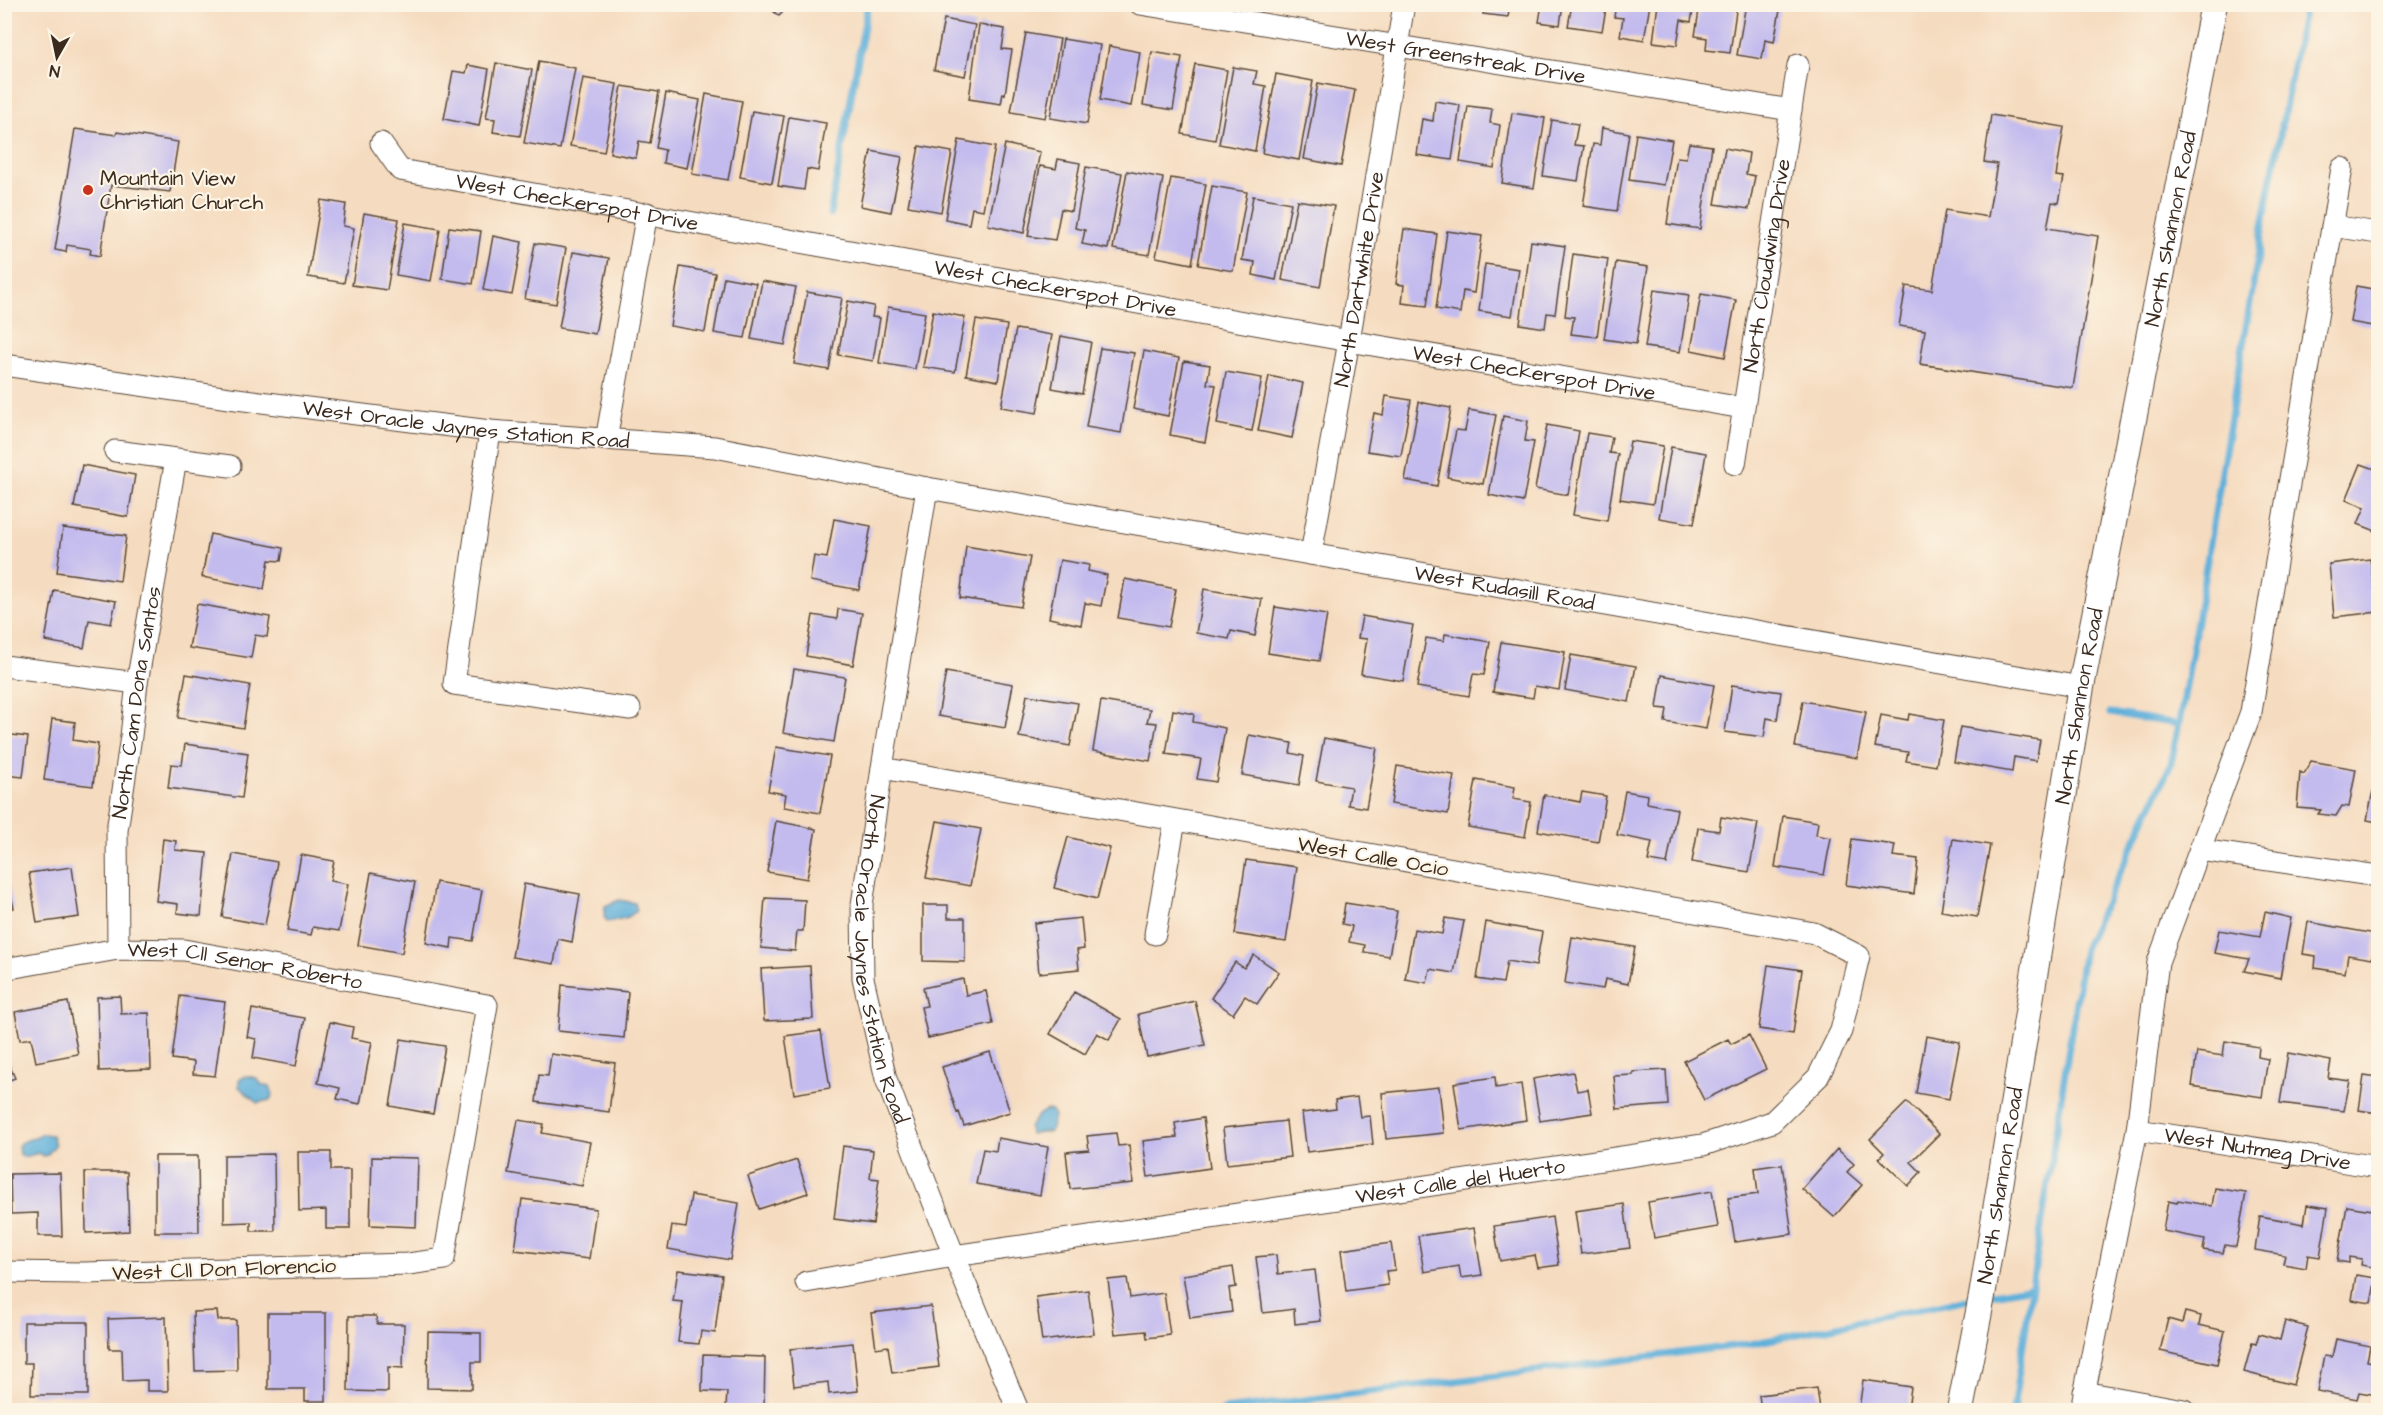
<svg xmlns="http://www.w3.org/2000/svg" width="2383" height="1415" font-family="'Architects Daughter',sans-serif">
  <rect width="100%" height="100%" fill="#fcf5e5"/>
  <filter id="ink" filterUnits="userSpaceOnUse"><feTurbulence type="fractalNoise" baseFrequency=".0167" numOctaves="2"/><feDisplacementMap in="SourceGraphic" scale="12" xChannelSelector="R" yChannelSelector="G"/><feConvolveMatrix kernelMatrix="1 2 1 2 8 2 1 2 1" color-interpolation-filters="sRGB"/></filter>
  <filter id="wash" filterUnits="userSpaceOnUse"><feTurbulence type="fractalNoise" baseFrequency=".008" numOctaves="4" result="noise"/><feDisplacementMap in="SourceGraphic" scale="24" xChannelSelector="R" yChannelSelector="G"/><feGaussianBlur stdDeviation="1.35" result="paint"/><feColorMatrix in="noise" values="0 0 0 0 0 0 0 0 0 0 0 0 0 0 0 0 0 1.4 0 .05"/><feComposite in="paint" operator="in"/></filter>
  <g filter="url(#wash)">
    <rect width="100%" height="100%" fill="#f5dbbf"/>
    <path fill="#60b0da" stroke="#4e6d7c" stroke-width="1.5" d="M619,900L635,903L637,911L628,917L608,922L604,917L605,906Z
      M246,1076L257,1078L262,1085L270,1087L273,1094L270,1100L257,1103L239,1087V1080Z
      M1047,1110L1052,1111L1054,1116L1050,1132H1040L1030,1134L1029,1127C1034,1120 1038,1113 1047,1110Z
      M42,1134L52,1135L55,1145L47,1155L43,1156L39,1153L24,1157L19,1153L18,1146L20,1143Z"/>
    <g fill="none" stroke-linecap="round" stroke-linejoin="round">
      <path stroke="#60b0da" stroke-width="7" d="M830,214L868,4
        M2110,713L2178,724
        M1988,1295L2032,1287
        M1224,1410L1750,1344L1977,1297
        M2013,1410L2084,949L2171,764L2186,686L2265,214L2305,4"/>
    </g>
    <g id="blocks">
      <path fill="#c3bbee" d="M1484,4H1510L1508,17L1483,14Z
        M1542,4H1563L1560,25L1539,22Z
        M1572,4H1607L1602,31L1568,26Z
        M1616,4H1650L1644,40L1620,36L1623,18L1614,17Z
        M1658,4H1694L1691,22L1681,20L1677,45L1653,42Z
        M1700,4H1737L1730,53L1706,50L1707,38L1695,36Z
        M1746,4L1781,5L1774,42L1765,40L1762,59L1737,55Z
        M766,5H790L779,16Z
        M944,19L975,25L965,76L934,70Z
        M979,25L1005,29L1002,49L1012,50L1005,94L1003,93L1001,104L969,99Z
        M1026,33L1060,39L1045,118L1011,112Z
        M1063,39L1100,45L1087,124L1050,118Z
        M1109,46L1140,52L1131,106L1100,100Z
        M1152,52L1182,57L1173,110L1143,105Z
        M539,61L575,68L560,149L524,143Z
        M496,63L532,70L520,136L493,132L495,119L486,118Z
        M1195,64L1227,70L1215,140L1182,134Z
        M468,65L489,69L479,126L444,119L453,71L466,73Z
        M1233,67L1257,71L1254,84L1266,86L1255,151L1219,144Z
        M1276,74L1313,81L1299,160L1262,153Z
        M583,78L617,84L604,152L570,146Z
        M1318,83L1355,90L1341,166L1304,159Z
        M622,86L659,92L650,143L639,141L636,158L610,153Z
        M666,93L700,100L687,168L663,163L665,150L656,148Z
        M706,94L742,101L728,180L692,174Z
        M1435,101L1460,105L1452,160L1417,155L1422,119L1433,121Z
        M1468,106L1492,109L1490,123L1500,125L1494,168L1460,162Z
        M752,111L784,116L772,183L740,177Z
        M1512,113L1545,118L1534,188L1502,183Z
        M1991,115L2064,127L2056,176L2064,177L2059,203L2052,202L2047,228L2098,236L2073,388L1920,364L1925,330L1899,326L1906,286L1932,290L1945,210L1988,217L1997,164L1984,162Z
        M789,117L826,123L818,171L807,169L804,190L778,186Z
        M1552,120L1578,124L1574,145L1584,146L1578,181L1543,176Z
        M1602,128L1629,133L1617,211L1583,206L1593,144L1600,145Z
        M75,129L116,135L117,132L178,142L170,192L111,185L100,256L90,254L91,249L67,245L66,252L55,250Z
        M1636,134L1672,140L1664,185L1629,180Z
        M959,140L995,147L983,210L972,208L969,224L945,219Z
        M1689,143L1712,146L1700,229L1667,224L1677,157L1686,158Z
        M1005,144L1040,152L1024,233L988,225Z
        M919,146L952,152L941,212L908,206Z
        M1725,148L1749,153L1746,174L1755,176L1749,209L1715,204Z
        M871,151L902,157L891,212L860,206Z
        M1058,159L1080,163L1071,211L1061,209L1055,240L1028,236L1040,166L1056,169Z
        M1086,167L1122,173L1108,249L1082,244L1085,230L1075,228Z
        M1127,171L1163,178L1149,255L1113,249Z
        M1171,178L1206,184L1192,264L1156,257Z
        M1212,186L1247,192L1233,271L1198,265Z
        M1253,196L1291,203L1276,280L1253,275L1255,262L1242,260Z
        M321,200L346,204L343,226L354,228L344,283L308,277Z
        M1297,200L1334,206L1320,287L1282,280Z
        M364,213L399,219L387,290L352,285Z
        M405,223L440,229L431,281L396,275Z
        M449,227L481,231L473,284L442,279Z
        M1404,229L1437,234L1427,306L1402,303L1404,285L1396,284Z
        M1447,231L1482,236L1474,293L1463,291L1460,313L1436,309Z
        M493,236L522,242L512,295L483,290Z
        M1531,241L1565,246L1555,314L1547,313L1545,328L1520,324Z
        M535,243L566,248L556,304L525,299Z
        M573,252L609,258L595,334L559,328Z
        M1573,254L1608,259L1597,337L1571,334L1574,317L1565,316Z
        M1616,262L1648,267L1636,344L1604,339Z
        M1485,264L1519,269L1512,316L1479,311Z
        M680,267L715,273L705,332L670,326Z
        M724,277L756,283L745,338L714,333Z
        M762,281L796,287L785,345L751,339Z
        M2356,286L2378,290V327L2350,322Z
        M1654,290L1689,295L1680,352L1645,347Z
        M807,292L842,298L829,370L794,364Z
        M1701,294L1736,300L1725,357L1691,350Z
        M848,301L874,306L872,317L880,318L873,361L838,355Z
        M888,307L925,313L915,369L879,363Z
        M933,311L965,317L955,372L923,367Z
        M976,320L1007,325L998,381L966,375Z
        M1016,329L1052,335L1037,413L1001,407Z
        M1061,336L1091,342L1082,394L1052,388Z
        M1100,348L1134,353L1121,433L1086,427Z
        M1144,351L1179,358L1168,416L1133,409Z
        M1184,361L1210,365L1207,384L1216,385L1205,442L1170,435Z
        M1226,372L1262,378L1252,431L1217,424Z
        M1269,376L1303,383L1292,438L1258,431Z
        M1386,396L1411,400L1401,456L1367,451L1374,413L1383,415Z
        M1419,402L1451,408L1437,486L1405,480Z
        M1469,410L1496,415L1483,484L1447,477L1456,430L1465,431Z
        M1503,416L1528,421L1525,441L1534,442L1523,502L1489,495Z
        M1547,425L1579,431L1568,495L1535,489Z
        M1587,433L1612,437L1609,453L1618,454L1607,521L1573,515Z
        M1630,441L1663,446L1653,504L1620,499Z
        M1671,447L1706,453L1694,524L1659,518Z
        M2361,464L2378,470V532L2358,524L2365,507L2346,500Z
        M82,465L135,475L128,517L74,507Z
        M834,519L871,526L859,590L810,581L814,556L827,558Z
        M63,528L126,536L120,581L57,572Z
        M210,534L283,548L281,561L269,560L264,589L202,577Z
        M966,546L1030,557L1021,607L960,598Z
        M2370,559L2378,612L2334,617L2329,564Z
        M1060,560L1089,565L1088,571L1107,575L1101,606L1085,603L1081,625L1049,618Z
        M1125,579L1176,589L1169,627L1118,618Z
        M1204,589L1262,599L1255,636L1231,631L1229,639L1196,633Z
        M54,590L116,601L111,624L89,620L84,648L45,641Z
        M197,604L270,617L267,637L255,635L251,658L189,648Z
        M1275,607L1327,615L1319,661L1268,653Z
        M838,609L862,613L853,665L806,656L813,615L837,619Z
        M1362,616L1413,625L1403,681L1361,674L1367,639L1358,638Z
        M1445,634L1490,642L1484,675L1473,674L1469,696L1417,687L1426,638L1444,641Z
        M1501,642L1565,652L1559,690L1535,686L1533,698L1493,692Z
        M1571,655L1636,666L1629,702L1565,690Z
        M794,669L845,677L834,742L783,733Z
        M946,672L1013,684L1005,728L938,716Z
        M186,674L250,685L243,728L178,718Z
        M1662,675L1714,685L1706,729L1665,722L1667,709L1657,708Z
        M1732,685L1781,692L1777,720L1767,718L1764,737L1725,732Z
        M1027,695L1078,703L1070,746L1019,737Z
        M1101,701L1150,709L1147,722L1157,723L1150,761L1093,751Z
        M1803,701L1866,712L1857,758L1795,747Z
        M1173,710L1194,714L1193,722L1225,728L1216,782L1197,779L1201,759L1166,754Z
        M1909,714L1944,720L1936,766L1906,761L1908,752L1875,747L1881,715L1908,720Z
        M52,719L75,722L73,740L98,744L93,786L44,780Z
        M1960,727L2040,740L2036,761L2014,757L2012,772L1954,762Z
        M4,734L28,737L23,777L4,775Z
        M1249,735L1292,743L1290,753L1304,756L1299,785L1242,775Z
        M1324,738L1377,748L1366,808L1348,805L1351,787L1316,781Z
        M185,744L248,753L242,798L168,788L171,764L182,765Z
        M776,747L830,756L820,813L784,807L786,794L768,791Z
        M2311,761L2356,769L2349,807L2342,806L2336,816L2318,814L2321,810L2297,808L2300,772L2304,774Z
        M1397,766L1454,775L1448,814L1391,804Z
        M1476,780L1515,787L1513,799L1531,802L1525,837L1468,827Z
        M1625,791L1648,795L1647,803L1677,809L1667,864L1648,861L1652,842L1617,835Z
        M2373,791L2378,792V822L2367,820Z
        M1582,792L1606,796L1598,842L1538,831L1544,795L1580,802Z
        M1783,816L1818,822L1816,835L1831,838L1824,875L1775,867Z
        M1721,817L1758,823L1749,872L1692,862L1698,828L1719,831Z
        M776,821L816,829L807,879L767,872Z
        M937,821L981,829L970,886L926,878Z
        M1068,837L1110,848L1097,899L1054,888Z
        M163,839L176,841L175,850L207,853L201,916L177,913L178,904L156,901Z
        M1852,839L1895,845L1893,856L1918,859L1914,894L1846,885Z
        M1953,839L1990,845L1977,917L1941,911Z
        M233,854L277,862L265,925L222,917Z
        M301,855L334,861L330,881L348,884L339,931L313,927L311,935L287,931Z
        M1246,860L1297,867L1286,942L1235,934Z
        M72,867L79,917L37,923L29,873Z
        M5,872L14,908L4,910V873Z
        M371,873L415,882L402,953L358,945Z
        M436,882L482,890L473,941L452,938L451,948L426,943Z
        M524,884L580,894L572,942L558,939L554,964L512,957Z
        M765,898L805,900L803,931H797L795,951L761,948Z
        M1345,903L1397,911L1389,956L1364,952L1365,945L1349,942L1352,926L1342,924Z
        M923,905H948V918H965V962L923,961Z
        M2265,912L2291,918L2280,978L2244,971L2249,959L2214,953L2219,930L2260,937Z
        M1081,918L1084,949L1077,950L1079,969L1039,973L1034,923Z
        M1445,918L1464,921L1454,973L1430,969L1427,983L1405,979L1414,929L1442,934Z
        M1486,922L1542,932L1536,966L1507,961L1503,983L1477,979Z
        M2308,922L2376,934L2372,959L2348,955L2345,973L2315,968L2316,956L2303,954Z
        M1572,937L1635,947L1628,984L1605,979L1603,989L1565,983Z
        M1254,955L1279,972L1257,1004L1245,996L1233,1014L1211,998L1235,962L1244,968Z
        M1768,965L1802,970L1793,1034L1759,1029Z
        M810,966L813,1019L764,1021L761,969Z
        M963,979L966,995L986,991L993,1024L928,1038L921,1007L927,1006L923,988Z
        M562,985L628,992L624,1038L558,1031Z
        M1074,992L1121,1019L1109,1040L1097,1033L1085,1054L1050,1034Z
        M120,996L121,1014L149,1013L151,1069L99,1071L97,997Z
        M180,996L225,1002L215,1076L193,1074L194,1062L172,1059Z
        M1195,1001L1205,1045L1147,1057L1138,1014Z
        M68,1002L78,1054L36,1062L31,1038L20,1040L15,1012Z
        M252,1009L305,1018L296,1066L253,1058L256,1039L247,1037Z
        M330,1022L353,1027L351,1038L372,1042L360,1104L337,1099L340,1088L318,1083Z
        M821,1031L830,1088L794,1094L785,1036Z
        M1749,1035L1766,1069L1704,1100L1684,1061L1728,1039L1731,1044Z
        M1926,1036L1960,1042L1949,1099L1916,1093Z
        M401,1039L445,1046L433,1114L390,1106Z
        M2225,1041L2259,1047L2258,1057L2268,1059L2262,1097L2192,1086L2197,1052L2223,1056Z
        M990,1052L1010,1112L964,1126L959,1112L957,1113L942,1067Z
        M4,1053L15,1078L4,1082Z
        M2288,1053L2331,1061L2328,1078L2350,1081L2344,1111L2280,1103Z
        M551,1054L615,1063L609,1112L536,1102L539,1075L548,1076Z
        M1666,1070L1668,1105L1617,1109L1614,1076L1633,1075V1072Z
        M1573,1072L1577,1091L1588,1089L1592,1113L1540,1121L1533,1079Z
        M2364,1076L2378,1078V1113L2359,1110Z
        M1495,1077L1496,1088L1521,1084L1526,1120L1461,1130L1454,1083Z
        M1439,1087L1444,1133L1386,1139L1382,1093Z
        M1357,1097L1360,1117L1370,1116L1373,1144L1307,1152L1302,1113L1336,1109L1335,1100Z
        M1907,1102L1939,1134L1911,1162L1921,1172L1908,1186L1879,1158L1884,1153L1870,1139Z
        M1203,1118L1210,1168L1148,1177L1143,1141L1177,1137L1175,1123Z
        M518,1120L544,1124L542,1133L590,1142L582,1186L508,1173Z
        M1286,1121L1290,1157L1227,1164L1223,1128Z
        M1116,1133L1118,1146L1129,1145L1133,1183L1070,1189L1066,1152L1089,1150L1087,1136Z
        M998,1138L1048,1147L1040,1195L976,1184L983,1149L996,1151Z
        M843,1146L873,1150L870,1178L879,1179L873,1224L834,1219Z
        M1837,1149L1854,1164L1847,1172L1862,1185L1834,1217L1802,1189Z
        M298,1152H331V1170H350V1229H326V1210L299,1211Z
        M274,1154L275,1231H251V1222L224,1223V1155Z
        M155,1156H198L199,1232H155Z
        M372,1157L418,1158L416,1227L370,1225Z
        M797,1160L808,1193L759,1209L748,1176Z
        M1782,1164L1792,1234L1735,1242L1728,1198L1758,1194L1755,1168Z
        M85,1172H127L129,1231L86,1233Z
        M60,1173L62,1236H38V1213L11,1214L10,1174Z
        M2215,1188L2246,1193L2236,1247L2225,1245L2223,1253L2203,1250L2205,1239L2163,1231L2168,1201L2177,1203L2178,1200L2212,1206Z
        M1712,1191L1718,1227L1654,1238L1648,1202Z
        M691,1195L739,1203L730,1260L668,1249L672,1226L686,1228Z
        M522,1199L596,1209L589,1259L515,1250Z
        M1624,1204L1630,1248L1581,1254L1575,1211Z
        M2307,1205L2328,1208L2320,1257L2308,1255L2306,1268L2283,1264L2285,1255L2255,1250L2260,1216L2304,1224Z
        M2347,1206L2378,1211V1268L2361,1265L2362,1259L2349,1257V1263L2337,1261Z
        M1552,1217L1559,1265L1538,1268L1535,1255L1500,1261L1494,1226Z
        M1474,1228L1482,1275L1461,1278L1459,1266L1424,1272L1418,1236Z
        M1391,1243L1395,1270L1386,1271L1388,1285L1346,1291L1341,1250Z
        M1276,1255L1278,1274L1315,1270L1321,1321L1295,1324L1294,1309L1263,1313L1256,1257Z
        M1233,1267L1236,1287L1229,1288L1232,1312L1190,1318L1183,1275Z
        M678,1270L722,1275L715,1333L701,1331L699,1344L678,1342L683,1302L673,1301Z
        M2356,1275L2376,1278L2371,1303L2352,1300Z
        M1127,1278L1130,1298L1164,1293L1170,1335L1147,1338L1146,1331L1115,1334L1108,1280Z
        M1088,1290L1094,1334L1042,1341L1036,1297Z
        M931,1306L939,1367L892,1373L888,1346L876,1348L871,1313Z
        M217,1311L218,1320H236L237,1370L195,1371L193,1312Z
        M2185,1312L2201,1316L2199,1325L2225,1331L2217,1364L2160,1351L2168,1319L2182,1323Z
        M268,1313H326V1401H305V1389H268Z
        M349,1316H376L377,1324H404L403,1368L388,1367V1392L348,1391Z
        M166,1317L168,1391H147V1380L123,1381L122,1349H109L108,1319Z
        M2285,1321L2308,1327L2293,1385L2244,1372L2252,1343L2256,1344L2259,1334L2280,1340Z
        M24,1322H88V1395H31L32,1363H24Z
        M428,1332L481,1333V1362H472V1389L427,1388Z
        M2336,1339L2370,1346L2367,1361L2378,1363V1395L2359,1392L2357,1399L2317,1391L2324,1356L2332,1357Z
        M853,1343L858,1391L829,1394L828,1382L794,1386L790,1349Z
        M703,1355L765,1357L764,1409L726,1408L727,1392L702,1391Z
        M1863,1380L1911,1387L1908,1410H1859Z
        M1817,1388L1820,1410H1761L1759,1395Z"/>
    </g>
  </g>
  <g filter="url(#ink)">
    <use href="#blocks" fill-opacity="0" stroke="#574536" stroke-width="1.5"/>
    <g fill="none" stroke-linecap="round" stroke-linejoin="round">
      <g stroke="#574536" stroke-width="23">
        <g id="minor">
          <path id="s1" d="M1140,4L1791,110"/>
          <path id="s2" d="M381,143L400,170L1349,341L1743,408"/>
          <path d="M2332,226L2378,233"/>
          <path id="s3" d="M4,365L229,398L490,431L715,447L927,488L2081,687"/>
          <path d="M490,431L454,684L630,709"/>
          <path d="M606,440L647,213"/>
          <path d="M115,451L230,466"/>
          <path id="s4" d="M1735,464L1798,65"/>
          <path id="s5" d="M927,488L882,768L862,905L863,978L886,1079L954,1256L1018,1410"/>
          <path id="s6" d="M1311,554L1349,341L1404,4"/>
          <path d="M4,666L137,683"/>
          <path d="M2200,850L2378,876"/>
          <path d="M1155,934L1175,821"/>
          <path id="s7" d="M118,949L117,831L131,736L137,683L176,459"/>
          <path id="s8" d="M4,969L118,949L184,950L487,1005L444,1259L408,1264L84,1273L4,1272"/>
          <path id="s9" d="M2137,1130L2378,1167"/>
          <path id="s10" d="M806,1282L954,1256L1703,1145L1772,1122L1818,1077L1841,1031L1859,956L1814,933L882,768"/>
          <path d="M2084,1392L2184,1410"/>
          <path d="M2081,1410L2137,1130L2158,962L2251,712L2342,168"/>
        </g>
      </g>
      <g stroke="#574536" stroke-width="28">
        <g id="tertiary">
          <path id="s11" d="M1960,1410L1982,1296L2081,687L2214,4"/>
        </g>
      </g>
      <use href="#minor" stroke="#fff" stroke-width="21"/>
      <use href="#tertiary" stroke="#fff" stroke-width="26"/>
    </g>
  </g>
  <circle fill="#c8321e" stroke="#fcf5e5" stroke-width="2" cx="88" cy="190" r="6"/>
  <g text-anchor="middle" stroke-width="4.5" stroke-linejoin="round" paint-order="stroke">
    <g font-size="21" fill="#3b2a1e" stroke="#fcf5e5">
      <text dy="7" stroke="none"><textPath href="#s1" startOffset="330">West Greenstreak Drive</textPath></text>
      <text dy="7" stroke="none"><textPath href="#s2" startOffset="213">West Checkerspot Drive</textPath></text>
      <text dy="7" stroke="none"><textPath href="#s11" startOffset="1200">North Shannon Road</textPath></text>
      <text dy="7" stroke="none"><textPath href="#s4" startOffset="201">North Cloudwing Drive</textPath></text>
      <text dy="7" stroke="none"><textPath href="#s6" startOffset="279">North Dartwhite Drive</textPath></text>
      <text dy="7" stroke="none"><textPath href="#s2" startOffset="699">West Checkerspot Drive</textPath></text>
      <text dy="7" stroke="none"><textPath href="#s2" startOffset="1185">West Checkerspot Drive</textPath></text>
      <text dy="7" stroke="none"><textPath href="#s3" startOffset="466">West Oracle Jaynes Station Road</textPath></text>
      <text dy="7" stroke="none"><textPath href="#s3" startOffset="1518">West Rudasill Road</textPath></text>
      <text dy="7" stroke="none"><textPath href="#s7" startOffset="248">North Cam Dona Santos</textPath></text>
      <text dy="7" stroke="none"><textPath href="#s11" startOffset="714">North Shannon Road</textPath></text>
      <text transform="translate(1373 856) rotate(10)" y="7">West Calle Ocio</text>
      <text dy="7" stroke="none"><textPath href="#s5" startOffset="478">North Oracle Jaynes Station Road</textPath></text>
      <text dy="7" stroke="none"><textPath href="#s8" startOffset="244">West Cll Senor Roberto</textPath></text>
      <text dy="7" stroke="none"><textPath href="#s9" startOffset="122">West Nutmeg Drive</textPath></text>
      <text dy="7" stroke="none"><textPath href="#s10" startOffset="662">West Calle del Huerto</textPath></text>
      <text dy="7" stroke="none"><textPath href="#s11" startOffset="228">North Shannon Road</textPath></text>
      <text transform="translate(224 1269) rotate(-2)" y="7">West Cll Don Florencio</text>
    </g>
    <g font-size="21" fill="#3b2a1e" stroke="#fcf5e5" text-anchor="start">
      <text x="100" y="185">Mountain View<tspan x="100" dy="24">Christian Church</tspan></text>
    </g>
  </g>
  <rect width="2383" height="1415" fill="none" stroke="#fcf5e5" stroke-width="24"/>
  <g transform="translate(57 57) rotate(189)" stroke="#fcf5e5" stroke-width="4.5" paint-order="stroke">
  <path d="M0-4.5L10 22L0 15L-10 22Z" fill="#3b2a1e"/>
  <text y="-9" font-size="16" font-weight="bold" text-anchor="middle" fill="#3b2a1e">N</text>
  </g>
</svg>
